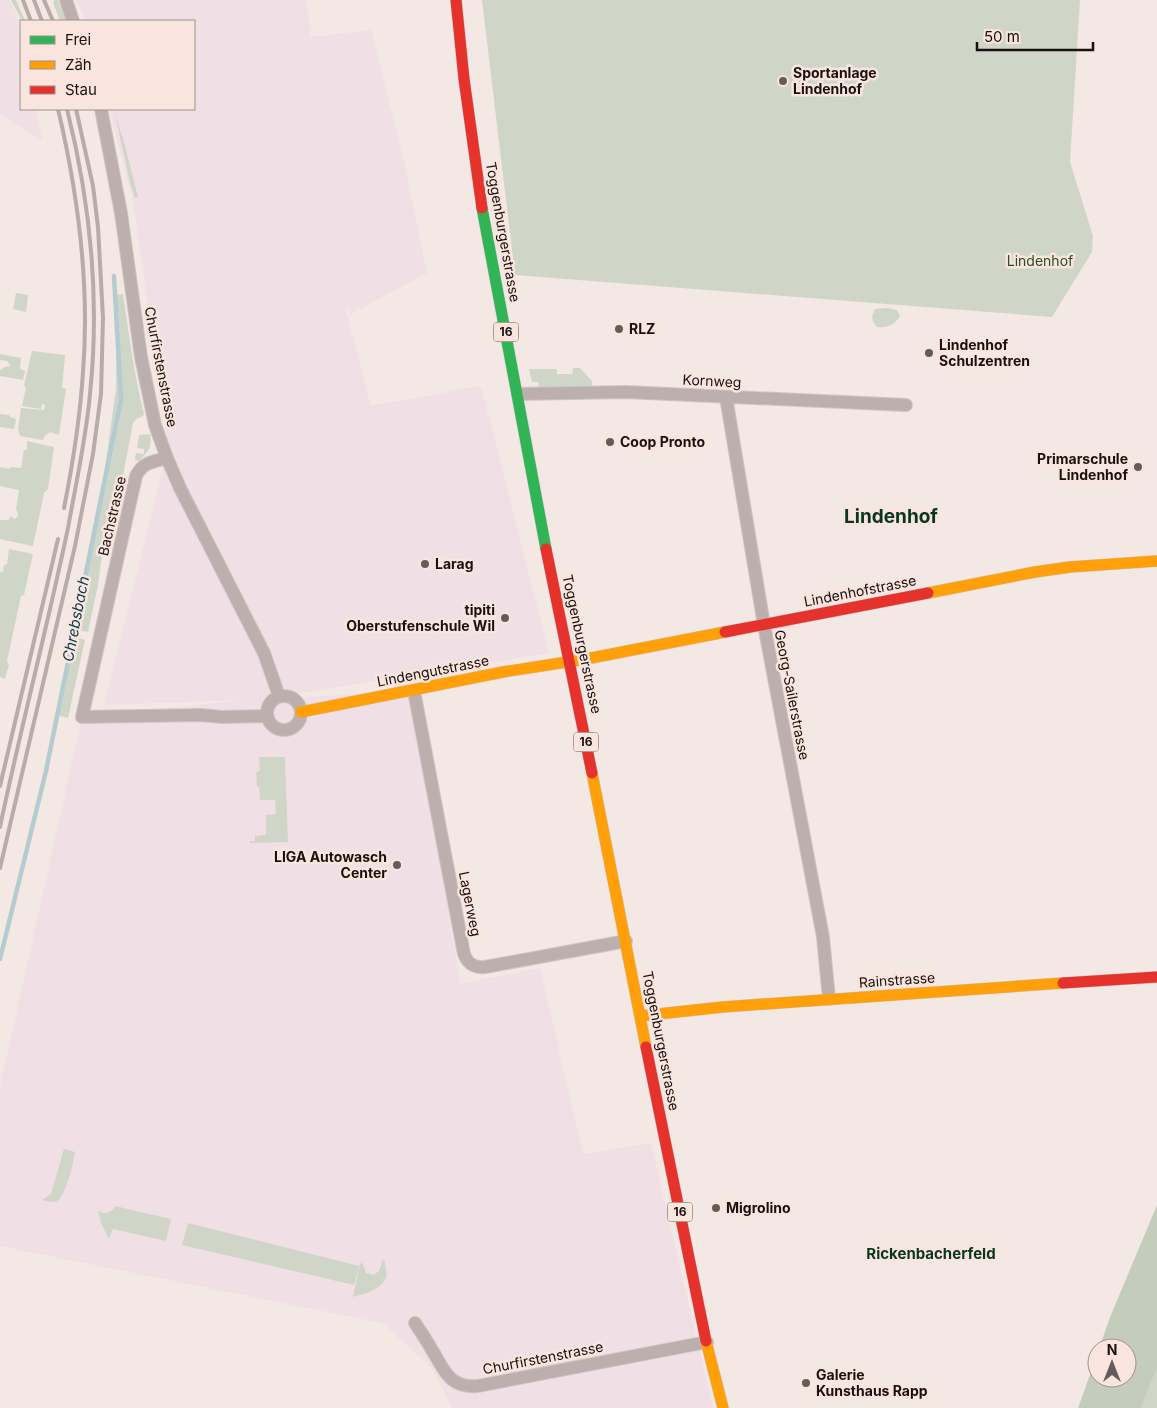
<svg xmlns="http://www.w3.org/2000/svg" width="1157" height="1408" font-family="Inter,sans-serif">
  <rect width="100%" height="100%" fill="#f3e8e3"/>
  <path fill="#f0e0e5" d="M0,0H10L16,14L21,39V109H36L43,142L0,114Z
    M76,0H306L311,37L371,30L401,147L427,273L351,314L345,307L371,406L481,386L549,653L263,699L414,691L460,984L540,968L583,1154L651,1143L713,1408H452L432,1368L382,1323L0,1246V1087L82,717L244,700L104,705L168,446L133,200L109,109H194V21H86Z"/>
  <path fill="#cfd6c8" d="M11,0H16L25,20L22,21Z
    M54,0H58L66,21H60L53,2H54Z
    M482,0H1080L1070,162L1093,236L1092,252L1052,317L515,275Z
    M115,114L126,149L138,197L135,198L130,183Z
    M16,293L28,295L26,312L13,309Z
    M123,294C129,334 134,374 144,414L143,416L136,419L133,423L123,476L101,562L98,585L88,632L71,629L101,497L116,389L117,295Z
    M887,308L897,310L900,316C895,325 887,328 877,327C871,320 871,317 875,309Z
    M32,351L65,355L62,388L66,389L59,435L50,432L44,437L43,440L20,436L18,429L21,408L44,410L45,405L42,404L41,409L22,406L26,388L24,385Z
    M0,354L21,358L20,369L25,371L23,380L0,376V370L5,367L11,366L7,361L0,360Z
    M573,368H580L592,381L591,388L540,389L538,382H532L529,369H557V374H572Z
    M0,414L9,415L10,417L16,419L14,429L0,427Z
    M150,434C152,449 149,450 139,461L135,460L136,453L144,454V449L137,448L139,435Z
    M27,441L54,447L48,489L44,493L33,546L0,539V520H9L10,516L15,519L17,517L18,514L16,509L19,490L0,486V467L10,469V467L21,468L24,450H27Z
    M9,549L33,554L24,595L21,596L7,661L9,666L7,671L5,679L0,677V572H3L4,565L7,564Z
    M74,637L85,640L68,718L56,715Z
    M259,757H285L288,842L250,843V841H255V836L266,835V815L276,814L275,800H260L259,786L257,787L256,773L260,770Z
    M64,1149L75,1152C73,1163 66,1199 55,1202C51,1202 46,1201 42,1200L51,1194Z
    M115,1206L171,1219L166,1241L113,1229L109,1239L101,1223L98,1210L102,1213C109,1213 112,1212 115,1206Z
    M188,1223L359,1266L354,1285L182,1245Z
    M382,1260L385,1261C385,1266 387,1273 386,1277C382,1290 363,1294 353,1297L360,1263L363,1264L366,1273L374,1275C380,1271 381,1267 382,1260Z
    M1157,1368V1408H1141Z"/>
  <path fill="#c4ccbc" d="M1157,1205V1368L1141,1408H1078L1097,1355V1378H1127V1348H1099L1111,1315Z"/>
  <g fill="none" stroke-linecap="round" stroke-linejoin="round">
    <path stroke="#b4cbd2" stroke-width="4.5" d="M0,959L46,771L121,399L114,276"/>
    <g stroke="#cec6c3" stroke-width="14">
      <path id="street" d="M66,0L73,21
        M101,109L121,213L141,357L155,425L167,458L180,488L264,653L279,696
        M518,394L626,392L906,405
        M726,397L764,625L823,937L829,999
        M167,458C152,462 143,462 136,476L82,717L201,715L222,717L267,716
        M414,691L464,954C468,964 474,968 485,967L626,941
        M267 713a17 17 0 1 1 34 0a17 17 0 1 1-34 0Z
        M415,1323C421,1332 427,1341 432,1350C445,1371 449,1388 478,1386L707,1342"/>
    </g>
    <g stroke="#cec6c3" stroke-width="12">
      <path id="fast" d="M482,208L546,549"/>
    </g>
    <g stroke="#cec6c3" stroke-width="12">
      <path id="slow" d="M928,593L1035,572L1070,567L1157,561
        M301,712L503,672L586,659L725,632
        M592,773L646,1047
        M640,1016L723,1007L1063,983
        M706,1341L723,1408"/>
    </g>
    <g stroke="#cec6c3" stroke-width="12">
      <path id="jam" d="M456,0L464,79L482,208
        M546,549L592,773
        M725,632L928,593
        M1063,983L1157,977
        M646,1047L706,1341"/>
    </g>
    <use href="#street" stroke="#bcafad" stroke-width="12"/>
    <use href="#fast" stroke="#30b455" stroke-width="11"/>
    <use href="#slow" stroke="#ff9f0a" stroke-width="11"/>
    <use href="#jam" stroke="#e5322d" stroke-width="11"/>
    <path stroke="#b7aca8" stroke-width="4" d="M23,0L31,21
      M34,0L42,21
      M44,0L53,21
      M58,109C78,194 90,284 83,372C80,418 73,463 64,508
      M0,786L58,539
      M0,827C21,727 47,628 68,528C76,483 86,439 90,394C100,299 90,201 67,109
      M0,868L75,546L93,454L101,394L103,318L98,227L93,186L76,109"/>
  </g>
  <g fill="#655c59" stroke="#f9e5dd" stroke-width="2">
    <circle cx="783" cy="81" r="5"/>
    <circle cx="619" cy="329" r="5"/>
    <circle cx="929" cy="353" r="5"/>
    <circle cx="610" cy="442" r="5"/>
    <circle cx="1138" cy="467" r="5"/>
    <circle cx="425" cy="564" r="5"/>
    <circle cx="505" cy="618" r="5"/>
    <circle cx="397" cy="865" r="5"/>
    <circle cx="716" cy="1208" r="5"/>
    <circle cx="806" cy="1383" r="5"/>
  </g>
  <g text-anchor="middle" stroke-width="5" stroke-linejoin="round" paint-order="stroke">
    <g fill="#f9e5dd" stroke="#5c514d" stroke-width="1">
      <rect x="493.5" y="322.5" width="25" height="19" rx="4"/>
      <rect x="573.5" y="732.5" width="25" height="19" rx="4"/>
      <rect x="667.5" y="1202.5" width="25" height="19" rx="4"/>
    </g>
    <g font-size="12" font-weight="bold" fill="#18110f">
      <text x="506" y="336">16</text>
      <text x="586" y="746">16</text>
      <text x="680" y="1216">16</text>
    </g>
    <g font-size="14" font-weight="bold" fill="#18110f" stroke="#f9e5dd" text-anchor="start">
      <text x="793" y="78">Sportanlage<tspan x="793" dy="16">Lindenhof</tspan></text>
      <text x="629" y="334">RLZ</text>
      <text x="939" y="350">Lindenhof<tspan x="939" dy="16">Schulzentren</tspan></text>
      <text x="620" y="447">Coop Pronto</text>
      <text x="1128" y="464" text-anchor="end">Primarschule<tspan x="1128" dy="16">Lindenhof</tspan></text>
      <text x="435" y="569">Larag</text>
      <text x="495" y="615" text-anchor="end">tipiti<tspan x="495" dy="16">Oberstufenschule Wil</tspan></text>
      <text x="387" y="862" text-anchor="end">LIGA Autowasch<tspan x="387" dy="16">Center</tspan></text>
      <text x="726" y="1213">Migrolino</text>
      <text x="816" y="1380">Galerie<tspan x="816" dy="16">Kunsthaus Rapp</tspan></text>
    </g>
    <g font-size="14" fill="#18110f" stroke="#f9e5dd">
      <text transform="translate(503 232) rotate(80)" y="5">Toggenburgerstrasse</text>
      <text transform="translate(161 367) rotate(79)" y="5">Churfirstenstrasse</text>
      <text transform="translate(712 381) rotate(3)" y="5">Kornweg</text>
      <text transform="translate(112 516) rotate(-77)" y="5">Bachstrasse</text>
      <text transform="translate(860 591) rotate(-11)" y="5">Lindenhofstrasse</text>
      <text transform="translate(582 644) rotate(78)" y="5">Toggenburgerstrasse</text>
      <text transform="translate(433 671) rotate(-11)" y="5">Lindengutstrasse</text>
      <text transform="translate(792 695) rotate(79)" y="5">Georg-Sailerstrasse</text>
      <text transform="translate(470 904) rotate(79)" y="5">Lagerweg</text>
      <text transform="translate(897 980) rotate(-4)" y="5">Rainstrasse</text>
      <text transform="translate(661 1041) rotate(79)" y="5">Toggenburgerstrasse</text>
      <text transform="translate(543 1358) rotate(-11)" y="5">Churfirstenstrasse</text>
    </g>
    <g font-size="14" fill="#294d29" stroke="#f9e5dd">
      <text x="1040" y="266">Lindenhof</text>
    </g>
    <g font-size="15" font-style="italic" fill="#033c4a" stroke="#f9e5dd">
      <text transform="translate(76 619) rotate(-79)" y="5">Chrebsbach</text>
    </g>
    <g font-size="15" font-weight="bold" fill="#093623" stroke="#f9e5dd">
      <text x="931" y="1259">Rickenbacherfeld</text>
    </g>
    <g font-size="19" font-weight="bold" fill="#093623" stroke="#f9e5dd">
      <text x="891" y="523">Lindenhof</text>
    </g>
  </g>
  <rect x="20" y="20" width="175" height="90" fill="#f9e5dd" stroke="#9f908b"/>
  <rect x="30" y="36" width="25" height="8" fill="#30b455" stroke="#9f908b"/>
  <text x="65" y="45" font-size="15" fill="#18110f">Frei</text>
  <rect x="30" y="61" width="25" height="8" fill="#ff9f0a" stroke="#9f908b"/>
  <text x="65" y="70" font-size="15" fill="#18110f">Zäh</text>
  <rect x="30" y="86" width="25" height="8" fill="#e5322d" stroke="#9f908b"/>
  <text x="65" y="95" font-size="15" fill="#18110f">Stau</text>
  <g transform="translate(1112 1363)"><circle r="24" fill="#f9e5dd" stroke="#9f908b"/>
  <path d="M0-4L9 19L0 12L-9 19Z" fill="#655c59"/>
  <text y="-8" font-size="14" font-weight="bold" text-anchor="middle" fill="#18110f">N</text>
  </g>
  <path d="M977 42v8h116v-8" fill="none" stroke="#18110f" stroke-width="2.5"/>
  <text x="984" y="42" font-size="15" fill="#18110f" stroke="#f9e5dd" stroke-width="4" paint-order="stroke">50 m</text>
</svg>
